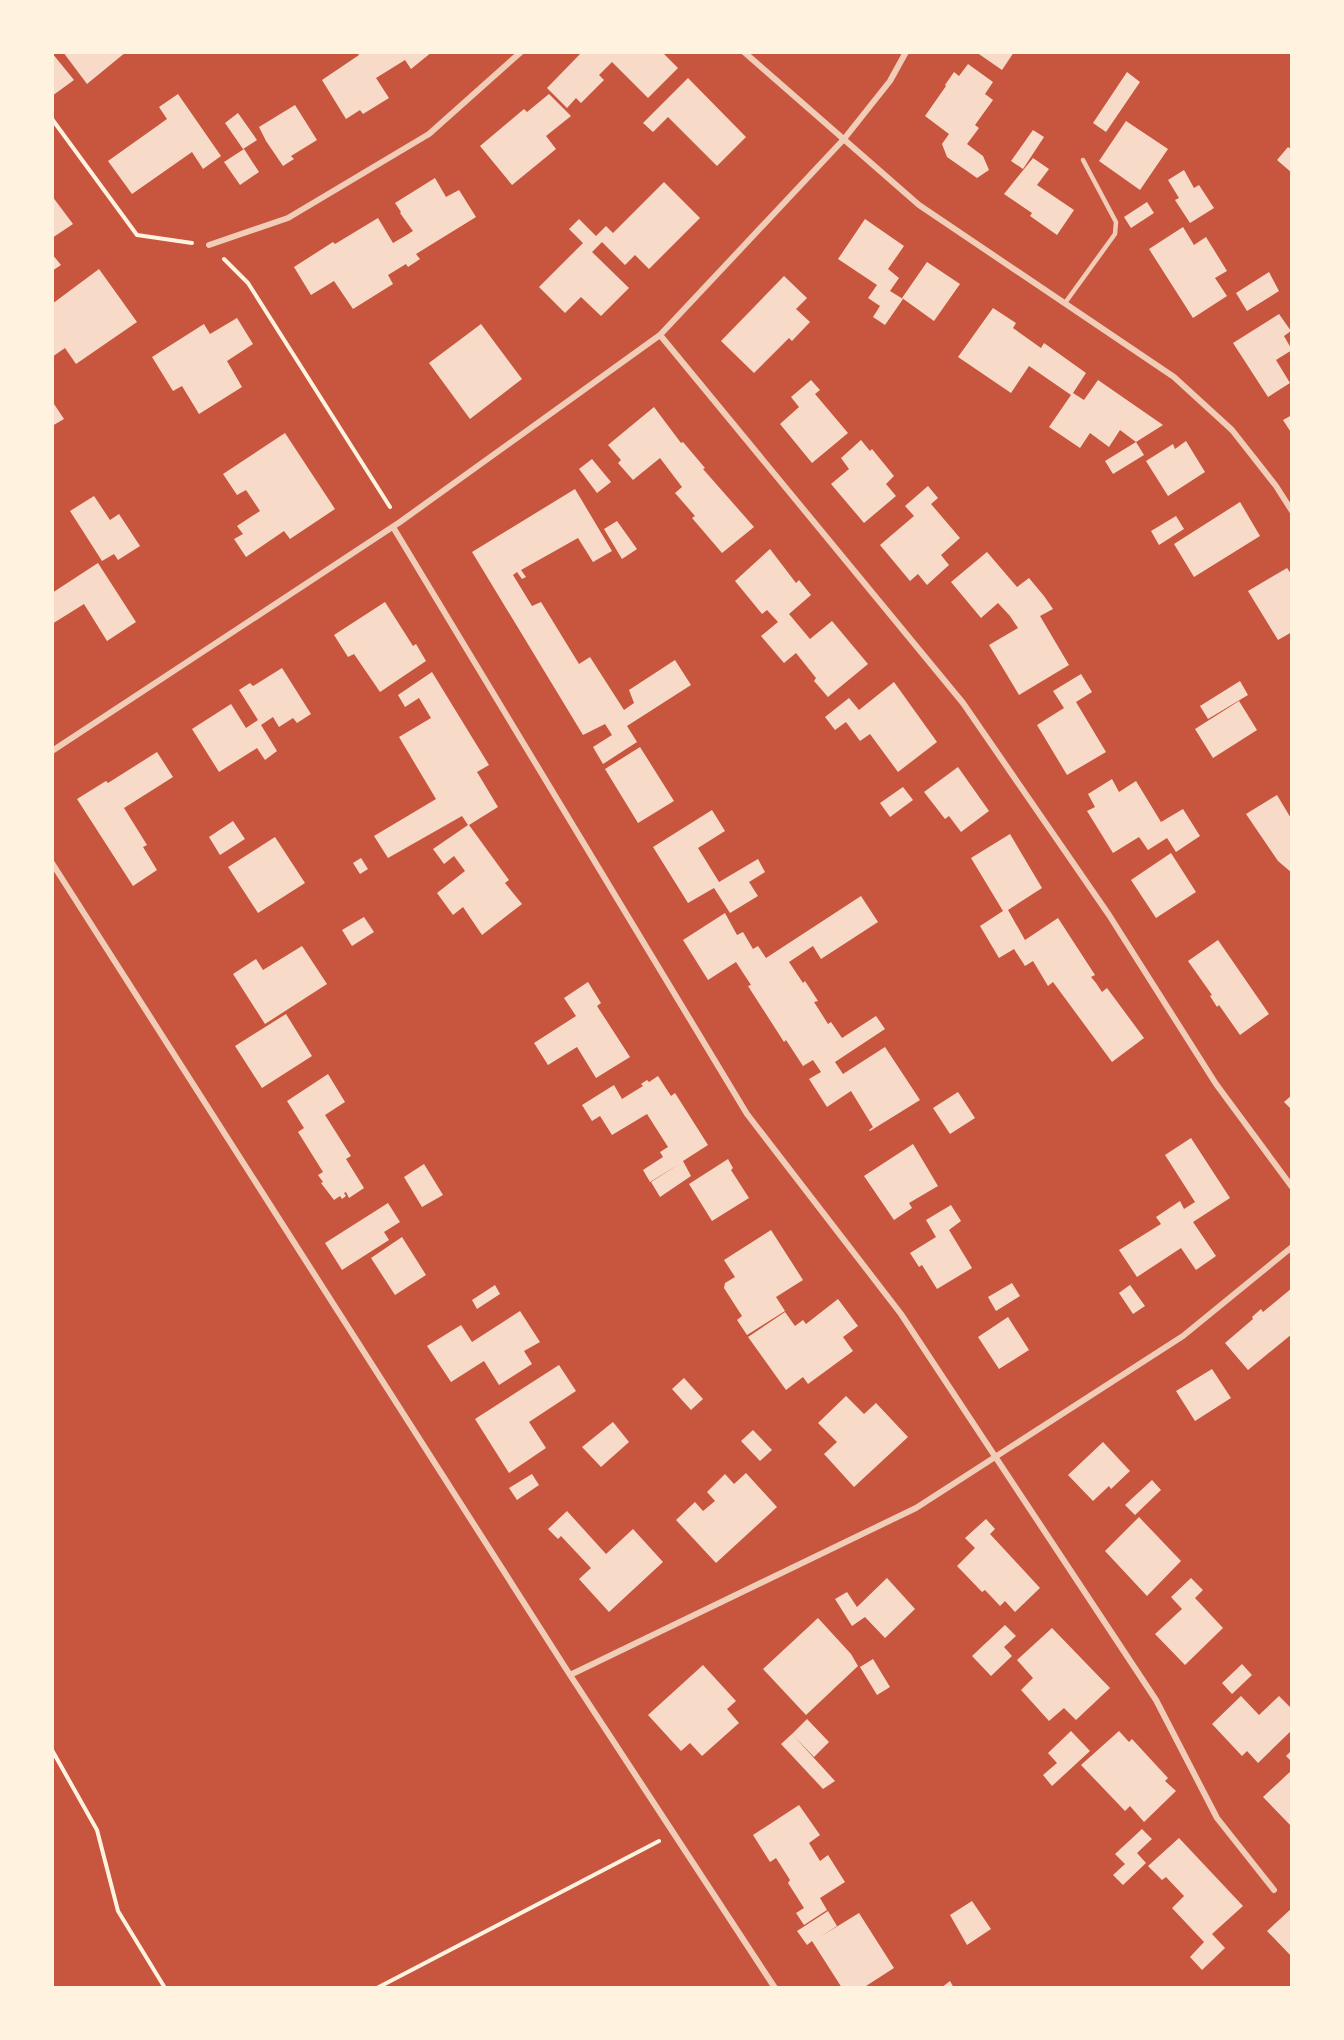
<svg xmlns="http://www.w3.org/2000/svg" width="1344" height="2040" font-family="'Golos Text',sans-serif">
  <rect width="100%" height="100%" fill="#c8553d"/>
  <path fill="#f7dbc8" d="M63,52H126L87,84Z
    M357,52H432L411,69L405,60L376,78L389,98L363,114L360,110L346,119L322,80L359,55Z
    M582,52H662L678,68L648,98L612,62L599,75L604,80L581,103L576,98L567,108L547,88Z
    M976,52H1014L1002,70Z
    M52,53L74,80L52,96Z
    M968,64L993,82L985,94L993,100L975,125L979,128L967,144L983,156L989,170L977,178L947,157L942,144L949,134L925,116L946,86L945,85L954,72L959,76Z
    M1127,72L1140,82L1106,132L1093,123Z
    M688,78L746,137L717,166L668,117L653,132L643,123Z
    M178,94L221,156L203,169L192,152L132,194L108,161L167,119L159,107Z
    M549,94L571,116L546,136L556,149L512,185L480,146L524,109L527,112Z
    M295,105L317,140L291,156L294,159L283,166L266,141L259,127Z
    M238,113L257,140L243,149L225,123Z
    M1126,121L1168,149L1140,190L1099,161Z
    M1033,130L1044,137L1023,169L1011,161Z
    M1288,147L1292,150V173L1277,160Z
    M244,149L259,172L240,185L224,162Z
    M1033,158L1049,169L1037,185L1074,210L1057,235L1030,216L1032,213L1004,194Z
    M1184,170L1194,188L1199,185L1214,208L1190,223L1175,200L1179,198L1168,180Z
    M435,178L446,197L459,190L476,217L416,254L420,259L408,267L406,264L388,275L393,284L353,309L334,281L311,295L294,267L333,242L335,244L378,218L393,243L405,236L413,231L400,213L401,212L395,203Z
    M664,182L700,218L649,269L635,255L625,265L602,242L592,252L629,288L601,316L581,297L565,313L539,287L583,243L569,229L579,219L596,236L606,226L613,233Z
    M52,196L73,224L52,238Z
    M1147,202L1154,213L1131,228L1124,217Z
    M865,219L904,246L888,269L899,278L890,291L903,299L885,325L873,317L880,306L868,298L877,285L838,259Z
    M1183,227L1194,245L1206,237L1227,271L1215,278L1227,296L1193,318L1149,249Z
    M52,254L61,265L52,271Z
    M927,262L960,284L934,321L902,298Z
    M99,269L137,322L76,364L65,348L52,357V304Z
    M1269,272L1279,291L1247,311L1236,293Z
    M784,276L807,298L796,309L810,322L792,341L789,338L754,373L721,341Z
    M993,308L1016,323L1013,328L1041,348L1044,343L1086,373L1073,393L1084,400L1098,380L1163,425L1136,442L1120,430L1109,447L1090,433L1080,448L1049,427L1071,395L1029,366L1011,393L958,357Z
    M1279,314L1291,331L1284,336L1292,350L1276,360L1290,383L1268,397L1233,343Z
    M237,318L253,344L227,361L242,387L199,414L182,386L173,391L152,357L204,324L210,334Z
    M481,324L522,379L470,419L429,363Z
    M811,380L820,390L815,394L848,433L812,463L780,424L799,407L791,397Z
    M52,401L64,419L52,426Z
    M654,407L681,443L683,442L705,468L703,469L754,527L722,553L692,518L695,516L675,493L682,487L660,458L633,480L618,463L621,460L608,445Z
    M1292,415V434L1283,420Z
    M285,433L335,509L290,539L284,531L246,557L234,539L243,534L237,526L260,511L246,490L237,495L223,474Z
    M861,440L870,451L872,449L894,476L886,484L896,496L864,523L831,484L849,469L841,458Z
    M1186,441L1205,472L1168,496L1146,461L1173,444L1175,449Z
    M1136,442L1144,455L1113,474L1105,461Z
    M592,459L611,482L597,493L579,469Z
    M928,486L938,498L931,504L960,538L941,555L949,565L927,585L918,574L910,581L880,545L914,516L905,506Z
    M575,489L612,551L593,562L578,538L521,570L526,577L522,579L517,572L513,575L532,606L541,602L579,664L590,657L624,710L634,703L629,690L675,660L691,685L627,726L637,742L603,764L593,747L612,735L605,724L583,735L472,552Z
    M94,496L110,520L119,514L140,546L118,560L114,554L102,561L70,511Z
    M1240,502L1260,536L1194,577L1174,544Z
    M1176,516L1184,529L1159,545L1151,531Z
    M617,521L637,549L622,559L604,529Z
    M770,549L796,583L799,580L811,595L789,614L810,639L832,621L868,664L828,697L814,681L816,678L796,653L784,663L761,636L778,622L767,610L762,614L735,581Z
    M987,552L1017,587L1029,578L1044,596L1053,609L1040,616L1069,665L1019,695L989,645L1018,628L1010,616L998,603L981,618L951,582Z
    M98,563L136,622L107,641L84,604L52,624V593Z
    M1287,568L1292,575V632L1278,640L1248,591Z
    M385,602L413,646L416,644L426,661L380,692L354,654L348,657L334,635Z
    M282,668L311,714L297,723L293,718L279,727L273,717L261,725L277,751L265,760L257,748L219,772L192,729L231,704L246,728L258,720L239,690L250,683L253,686Z
    M432,672L489,765L477,772L498,807L469,825L509,880L505,883L522,904L482,935L463,907L453,915L437,893L465,871L454,856L444,864L433,849L468,825L462,816L388,858L374,836L436,799L399,737L431,718L419,698L405,707L398,695Z
    M1081,674L1092,692L1076,702L1106,752L1067,775L1037,725L1064,708L1053,691Z
    M1240,681L1248,695L1208,719L1200,706Z
    M894,682L937,742L898,772L870,734L860,741L846,722L835,730L825,717L849,698L859,710Z
    M1239,701L1257,730L1213,758L1195,729Z
    M640,747L674,801L638,823L605,769Z
    M157,752L173,777L124,808L147,845L143,847L157,870L133,886L77,799L106,781L108,783Z
    M958,767L989,811L961,832L949,816L945,819L924,792Z
    M1112,779L1119,792L1136,781L1161,822L1183,809L1200,836L1176,852L1167,838L1148,850L1139,837L1113,853L1087,811L1095,807L1088,794Z
    M903,787L913,800L890,817L880,803Z
    M1277,795L1292,820V873L1278,861L1246,814Z
    M712,810L725,831L698,848L719,882L758,859L765,872L749,882L758,896L730,913L714,888L688,903L653,847Z
    M233,821L245,839L220,855L209,837Z
    M1010,834L1042,888L1008,910L1025,940L1058,918L1095,975L1091,977L1096,983L1102,992L1107,988L1144,1038L1112,1062L1053,982L1048,986L1033,961L1025,966L1014,949L999,958L980,926L1003,911L971,858Z
    M275,837L305,883L258,913L228,867Z
    M1171,853L1196,892L1156,918L1131,880Z
    M361,858L368,869L360,874L353,863Z
    M861,896L878,922L821,959L813,946L789,962L803,983L805,981L818,1001L814,1002L828,1024L831,1022L842,1038L876,1016L885,1029L835,1062L843,1074L885,1047L920,1100L870,1131L869,1130L873,1127L851,1091L827,1107L809,1079L821,1072L813,1060L803,1066L786,1040L784,1042L748,986L751,985L736,962L708,980L683,940L725,913L737,935L743,932L753,949L758,946L766,958Z
    M364,917L374,932L352,946L342,930Z
    M1218,940L1269,1014L1240,1035L1219,1005L1217,1007L1210,996L1212,995L1188,961Z
    M302,946L327,984L265,1024L233,974L256,959L263,970Z
    M588,982L601,1003L597,1006L630,1057L596,1078L577,1047L548,1065L534,1043L576,1016L564,998Z
    M286,1014L312,1056L262,1088L235,1046Z
    M328,1074L345,1102L325,1115L351,1156L346,1159L364,1188L349,1198L346,1192L344,1193L346,1196L342,1199L340,1196L334,1200L321,1183L323,1182L318,1175L323,1172L298,1132L304,1128L287,1101Z
    M658,1076L671,1096L675,1093L708,1145L683,1161L691,1176L660,1197L651,1182L681,1163L650,1182L643,1170L663,1157L660,1152L668,1147L647,1114L612,1135L600,1116L592,1121L582,1105L614,1085L622,1099L643,1086L641,1084L647,1080L649,1082Z
    M958,1092L975,1118L950,1134L933,1108Z
    M1292,1095V1110L1284,1102Z
    M1191,1138L1230,1198L1193,1222L1216,1256L1196,1270L1181,1248L1137,1277L1119,1250L1161,1224L1156,1217L1180,1201L1184,1209L1195,1202L1165,1155Z
    M913,1144L938,1186L909,1203L912,1208L894,1220L864,1176Z
    M728,1159L733,1168L731,1170L749,1198L712,1221L689,1184Z
    M424,1164L443,1195L422,1207L404,1177Z
    M388,1203L400,1222L384,1232L389,1240L342,1270L325,1243Z
    M951,1205L961,1221L949,1230L972,1268L937,1289L922,1265L919,1267L910,1253L936,1237L926,1220Z
    M771,1230L803,1280L776,1297L785,1311L747,1335L737,1320L742,1316L724,1288L725,1283L735,1277L724,1260Z
    M402,1237L426,1275L395,1295L371,1258Z
    M1012,1283L1020,1296L996,1311L988,1297Z
    M495,1285L500,1294L477,1309L472,1300Z
    M1130,1285L1145,1306L1133,1314L1119,1293Z
    M1292,1288V1334L1248,1370L1225,1343L1253,1319L1252,1317L1261,1309L1263,1312Z
    M838,1299L858,1326L843,1337L853,1351L808,1384L803,1377L786,1390L748,1337L785,1312L795,1326L803,1320L806,1324Z
    M520,1311L540,1342L524,1351L532,1364L499,1385L484,1361L451,1382L427,1346L461,1325L472,1342Z
    M1008,1317L1029,1350L999,1369L978,1337Z
    M559,1365L576,1391L529,1422L546,1448L509,1473L475,1419Z
    M1212,1369L1231,1398L1195,1421L1176,1391Z
    M684,1378L703,1399L691,1410L672,1389Z
    M846,1396L864,1414L876,1403L908,1437L854,1487L824,1454L837,1442L818,1423Z
    M613,1422L629,1442L601,1467L582,1447Z
    M753,1430L772,1450L760,1461L741,1441Z
    M1103,1442L1130,1471L1111,1489L1109,1486L1093,1501L1068,1475Z
    M746,1473L777,1507L716,1563L676,1520L695,1502L703,1511L715,1501L707,1492L725,1474L734,1484Z
    M532,1474L539,1485L517,1500L509,1488Z
    M1152,1480L1161,1490L1135,1515L1125,1505Z
    M567,1511L606,1554L633,1529L663,1562L609,1612L579,1579L591,1568L561,1536L558,1539L548,1529Z
    M1139,1517L1181,1561L1147,1596L1105,1551Z
    M986,1519L995,1529L990,1534L1040,1588L1015,1612L1005,1601L1000,1606L985,1590L982,1592L957,1566L975,1548L965,1538Z
    M887,1578L915,1609L885,1638L865,1617L852,1626L835,1599L847,1592L857,1607Z
    M1191,1578L1203,1590L1195,1598L1223,1628L1185,1665L1155,1634L1182,1609L1171,1597Z
    M818,1618L851,1654L858,1666L806,1715L763,1669Z
    M1005,1625L1016,1636L1004,1647L1012,1656L991,1676L972,1656Z
    M1052,1628L1110,1688L1076,1720L1064,1708L1049,1721L1021,1690L1033,1678L1017,1660Z
    M873,1659L890,1687L877,1695L860,1667Z
    M1242,1664L1252,1675L1232,1694L1222,1683Z
    M703,1665L736,1701L727,1709L739,1723L702,1756L690,1743L681,1751L648,1715Z
    M1241,1696L1259,1715L1279,1696L1292,1709V1730L1258,1763L1247,1751L1242,1756L1212,1724Z
    M807,1719L829,1742L814,1757L792,1734Z
    M1071,1731L1090,1751L1052,1786L1043,1775L1057,1763L1048,1753Z
    M1119,1731L1129,1742L1132,1739L1168,1778L1165,1781L1176,1791L1144,1822L1130,1806L1125,1811L1081,1765Z
    M792,1734L835,1781L823,1789L781,1744Z
    M1292,1750V1762L1286,1756Z
    M1292,1770V1827L1263,1797Z
    M799,1805L820,1835L809,1843L820,1861L828,1855L845,1882L820,1898L827,1910L804,1925L796,1913L804,1908L788,1883L790,1880L776,1858L770,1862L753,1835Z
    M1142,1829L1152,1839L1137,1853L1146,1863L1123,1885L1113,1875L1125,1864L1115,1854Z
    M1179,1838L1243,1906L1212,1934L1225,1948L1202,1970L1190,1957L1204,1942L1172,1908L1184,1896L1166,1877L1162,1880L1148,1866Z
    M972,1901L991,1929L967,1945L950,1915Z
    M1292,1908V1957L1267,1931Z
    M828,1911L837,1926L820,1937L859,1913L894,1968L866,1986L867,1988H842L812,1941L807,1945L797,1931Z
    M950,1981L954,1988H941Z"/>
  <g fill="none" stroke-linecap="round" stroke-linejoin="round">
    <path stroke="#fff3e0" stroke-width="4" d="M52,119L137,235L192,243
      M224,259L248,283L390,507
      M52,1750L97,1830L118,1911L165,1988
      M377,1988L659,1841"/>
    <path stroke="#f1ccb7" stroke-width="4.5" d="M1065,303L1115,234L1116,222L1083,160"/>
    <path stroke="#f1ccb7" stroke-width="6" d="M744,52L919,205L1174,377L1232,430L1276,486L1292,511
      M209,245L288,218L429,134L521,52
      M660,335L963,703L1109,915L1216,1084L1292,1187
      M393,527L747,1114L901,1314L1156,1700L1217,1818L1274,1890
      M52,751L400,522L660,335L844,139L890,81L906,52
      M52,863L570,1675L775,1988
      M570,1675L916,1508L1183,1336L1292,1247"/>
  </g>
  <rect width="1344" height="2040" fill="none" stroke="#fff3e0" stroke-width="108"/>
</svg>
